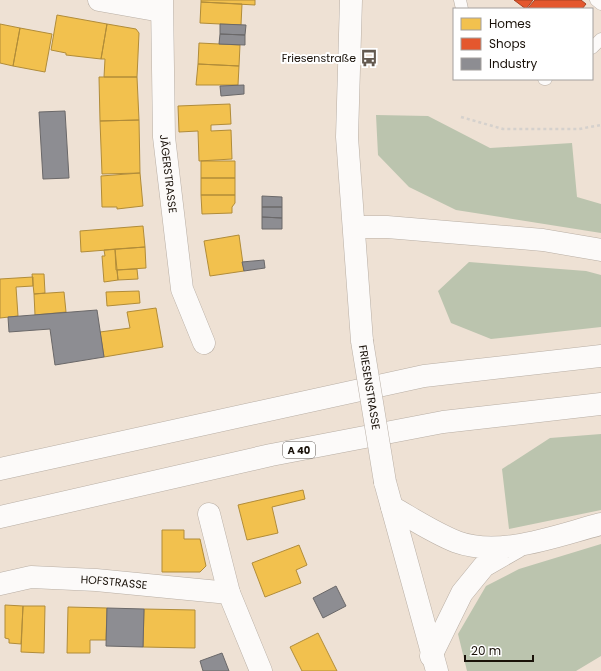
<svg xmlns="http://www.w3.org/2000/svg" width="601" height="671" font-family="Poppins,sans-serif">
  <rect width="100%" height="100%" fill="#eee1d4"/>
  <path fill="#bbc4ae" d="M376,115L428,116L490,148L572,143L577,197L601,204V233L456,210L409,187L378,155Z
    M469,262L586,271L601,275V327L491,339L451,323L438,291Z
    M601,434V510L509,529L502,469L550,438Z
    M601,544V656L576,671H467L458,634L486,586L519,569Z"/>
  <path fill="#f2c14e" stroke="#b18c39" d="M201,0H255V5L201,2Z
    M201,2L242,4L241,25L200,23Z
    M57,15L107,24L101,59L66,55V53L51,50Z
    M0,24L20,28L13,66L0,63Z
    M107,24L136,29L139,33L137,77H104L105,59H101Z
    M20,28L52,34L45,72L13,66Z
    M199,43L240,45L239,66L198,64Z
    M198,64L239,66L238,85H196Z
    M99,77H137L139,120L100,121Z
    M230,104L231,124L211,125V131L231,130L232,159L199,161L198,131L179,132L178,106Z
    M139,120L140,173L102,174L100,121Z
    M201,161H235V178H201Z
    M140,173L143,206L117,209V207H102L101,176Z
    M201,178H235V195H201Z
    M201,195H235V203L232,207V213L202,214Z
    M143,226L145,247L81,252L80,231Z
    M239,235L244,271L210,276L204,241Z
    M145,247L146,268L116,270L115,249Z
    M115,249L118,280L104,282L102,256H105L104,250Z
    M137,269L138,279L118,280L117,270Z
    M32,274H44L45,293L34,294Z
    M33,277V286L16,287L18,316L0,318V279Z
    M139,291L140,303L107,306L106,292Z
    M64,292L66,312L35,315L34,294Z
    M156,308L163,347L104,357L100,332L130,328L127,312Z
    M303,490L305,499L272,507L278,533L247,540L238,505Z
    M162,530H184V539H200L206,566L200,572H162Z
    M299,545L307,565L296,570L301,583L265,597L252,563Z
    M5,605L23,606L21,644L9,643V639L5,638Z
    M23,606H45L44,653L21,652Z
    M68,607L107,608L106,640H90V653H67Z
    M144,609L195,610V648L143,647Z
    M318,633L337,671H302L290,647Z"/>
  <path fill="#e4572e" stroke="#a74223" d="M514,0H533L526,9Z
    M535,0H581L586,4L582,9H527Z"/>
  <path fill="#8d8d92" stroke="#6a6869" d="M220,24L246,25L245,35L220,34Z
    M220,34L245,35V45L219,44Z
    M244,85V94L221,96L220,86Z
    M65,111L69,178L43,179L39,112Z
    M262,196L282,197V207H262Z
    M262,207H282V218L262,217Z
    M262,217L282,218V229H262Z
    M264,260L265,268L244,271L242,262Z
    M97,310L104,357L55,365L50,329L9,332L8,317Z
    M336,586L346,606L323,618L313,598Z
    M107,608L144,609L143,647L106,646Z
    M222,653L229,671H203L200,661Z"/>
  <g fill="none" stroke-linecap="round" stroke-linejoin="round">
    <g stroke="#b8aea4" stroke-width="13">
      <path id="lane" d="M460,0L462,9
        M596,0L601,4
        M592,48L601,39
        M544,79H546"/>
    </g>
    <g stroke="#b8aea4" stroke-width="23">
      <g id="street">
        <path d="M99,0L161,11"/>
        <path id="s1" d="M162,0L164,137L182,289L204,343"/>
        <path d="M209,514L229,593"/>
        <path id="s2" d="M0,584L31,577L96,580L229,593L261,671"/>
      </g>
    </g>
    <g stroke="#b8aea4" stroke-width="23">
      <path id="secondary" d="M351,0L347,137L362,341
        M385,482L437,671"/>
    </g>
    <g stroke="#b8aea4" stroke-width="23">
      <path id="highway" d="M354,227H387L543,240L601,250
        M0,469L424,376L601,356
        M392,507C413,519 434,533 457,542C501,558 558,535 601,524
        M0,517L271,455L443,422L601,404
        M431,656L462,593L484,566L517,547"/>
    </g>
    <path stroke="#d5d1cd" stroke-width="2.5" stroke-dasharray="3 3" stroke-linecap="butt" d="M461,117L503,129H579L601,125"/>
    <use href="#lane" stroke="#fcfaf9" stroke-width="12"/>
    <use href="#street" stroke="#fcfaf9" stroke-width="22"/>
    <use href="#secondary" stroke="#fcfaf9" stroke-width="22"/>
    <use href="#highway" stroke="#fcfaf9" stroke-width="22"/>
    <g stroke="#b8aea4" stroke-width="23" stroke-linecap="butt">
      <g id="secondary-bridge">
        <path id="s3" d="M362,341L385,482"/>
      </g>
    </g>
    <use href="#secondary-bridge" stroke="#fcfaf9" stroke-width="22"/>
  </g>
  <defs>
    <g id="bus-bare" transform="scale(1.38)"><path d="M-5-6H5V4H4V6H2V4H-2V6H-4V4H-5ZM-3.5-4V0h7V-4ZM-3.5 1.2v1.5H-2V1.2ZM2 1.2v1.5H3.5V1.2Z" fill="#645a50" stroke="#fff" stroke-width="2.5" paint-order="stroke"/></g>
  </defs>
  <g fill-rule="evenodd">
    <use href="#bus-bare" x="369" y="58"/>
  </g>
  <g text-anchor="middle" stroke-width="4" stroke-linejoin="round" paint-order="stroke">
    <rect fill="#fff" stroke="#5e5853" stroke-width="1" x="283" y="442" width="32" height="16" rx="3"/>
    <g font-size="10" font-weight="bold" fill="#191109">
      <text x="299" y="454">A 40</text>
    </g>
    <g font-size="11" fill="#191109" stroke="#fff" text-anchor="end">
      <text x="356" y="62">Friesenstraße</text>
    </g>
    <g font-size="11" fill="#191109" stroke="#fff">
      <text dy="4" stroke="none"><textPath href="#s1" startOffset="174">JÄGERSTRASSE</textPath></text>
      <text dy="4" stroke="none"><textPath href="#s3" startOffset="47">FRIESENSTRASSE</textPath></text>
      <text dy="4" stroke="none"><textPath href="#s2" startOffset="115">HOFSTRASSE</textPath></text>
    </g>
  </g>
  <rect x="453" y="8" width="140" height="72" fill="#ffffff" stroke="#a3a09d"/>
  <rect x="461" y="18" width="20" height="12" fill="#f2c14e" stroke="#a3a09d"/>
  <text x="489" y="28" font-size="12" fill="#191109">Homes</text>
  <rect x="461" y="38" width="20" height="12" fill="#e4572e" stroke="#a3a09d"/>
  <text x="489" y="48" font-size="12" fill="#191109">Shops</text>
  <rect x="461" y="58" width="20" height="12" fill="#8d8d92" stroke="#a3a09d"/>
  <text x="489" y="68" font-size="12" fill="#191109">Industry</text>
  <path d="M465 655v6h68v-6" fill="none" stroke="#191109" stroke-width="2"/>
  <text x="471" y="655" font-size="12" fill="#191109" stroke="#ffffff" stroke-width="3" paint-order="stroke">20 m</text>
</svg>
